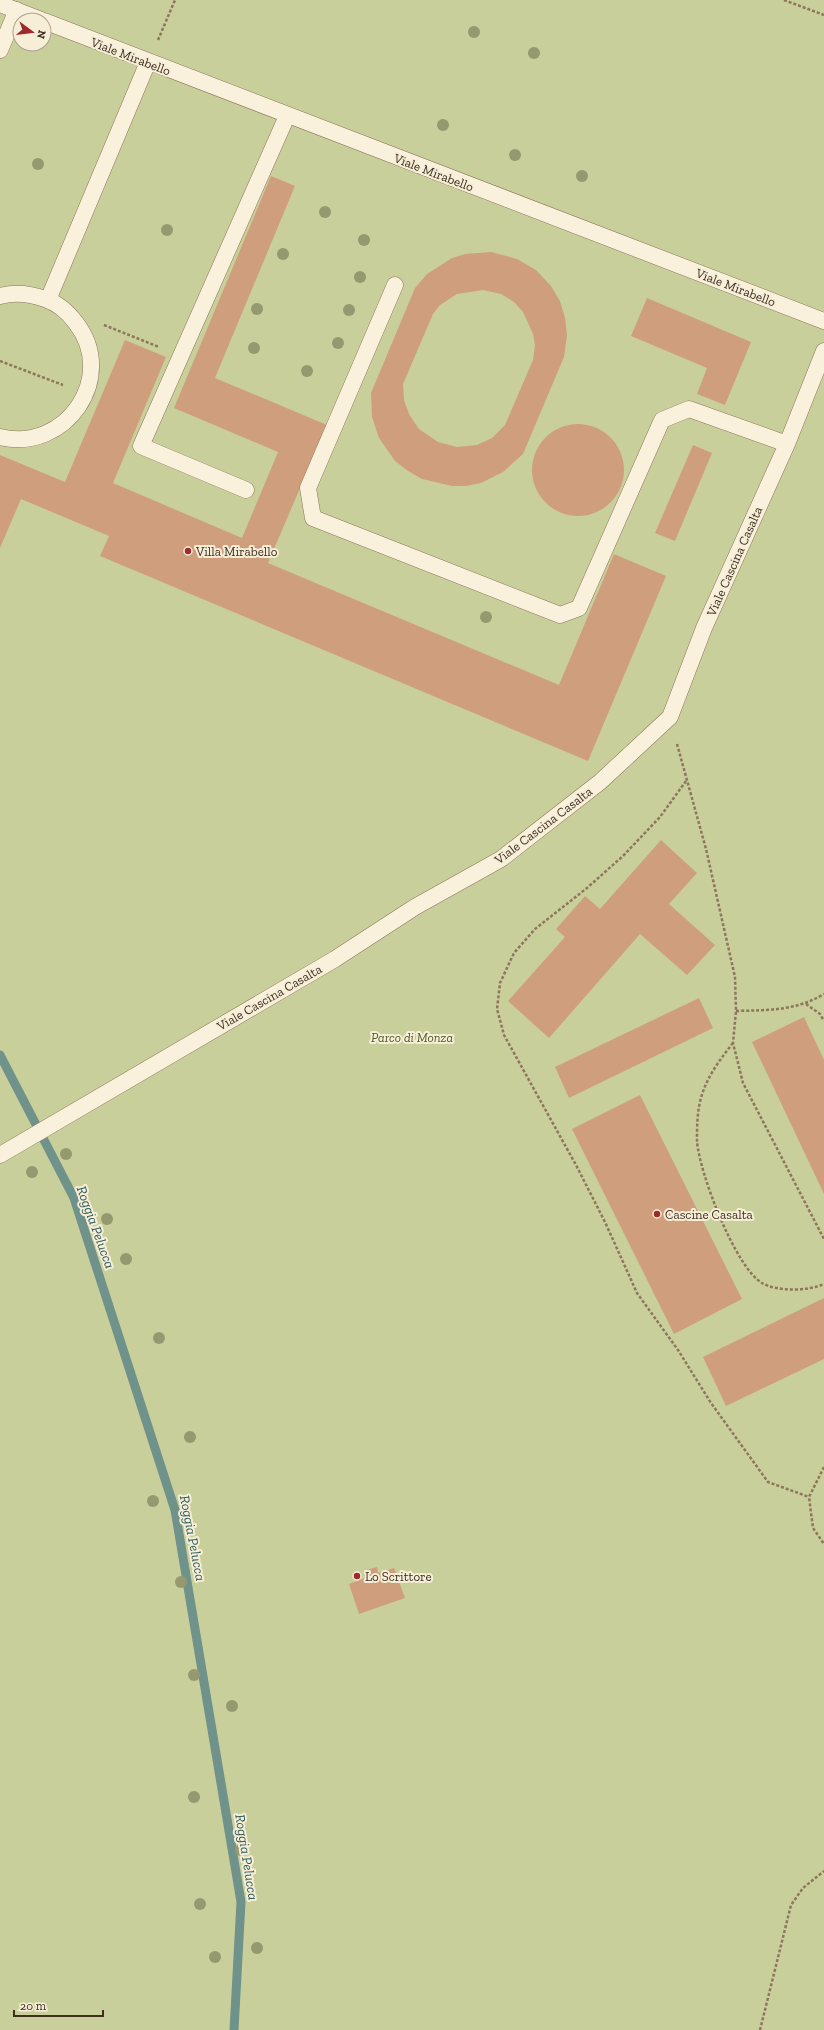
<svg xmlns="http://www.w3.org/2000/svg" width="824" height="2030" font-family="'Zilla Slab',serif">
  <rect width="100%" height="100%" fill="#f0e4c8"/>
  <path fill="#c9cf9b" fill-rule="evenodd" d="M0,0H824V2030H0ZM20,20H44V44H20Z"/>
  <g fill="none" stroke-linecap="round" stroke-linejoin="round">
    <path stroke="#6f938a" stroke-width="9" d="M0,1055L74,1198L175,1510L241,1902L234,2030"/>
  </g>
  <path fill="#cf9f7d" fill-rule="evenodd" d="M271,176L295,186L215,378L327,425L268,563L559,685L614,554L666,576L588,761L100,556L109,536L21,499L0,548V455L65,482L125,340L166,357L113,483L242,538L278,452L174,408Z
    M491,252L517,259L536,270L551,286L560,301L565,318L567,335L564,357L523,454L503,472L481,483L466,486H452L422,479L408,471L395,461L379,438L372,417L371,393L415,288L427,274L452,258L465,254ZM483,290L501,294L514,302L523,312L533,334L535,345L533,360L505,425L492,438L477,445L457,447L438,442L419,429L409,414L404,400L403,384L433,314L440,305L457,294Z
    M647,298L751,342L725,405L697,394L707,368L631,336Z
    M532 470a46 46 0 1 1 92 0a46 46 0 1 1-92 0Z
    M693,445L712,453L675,541L655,533Z
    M661,840L697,873L669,904L715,945L687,975L640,934L549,1038L508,1001L565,937L556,929L585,896L600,909Z
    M699,998L713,1028L569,1098L555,1067Z
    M804,1017L824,1060V1194L752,1042Z
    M640,1095L742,1299L674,1334L572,1129Z
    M824,1298V1359L726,1406L703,1357Z
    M377,1567L378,1573L394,1568L405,1598L359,1614L349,1584L365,1578L363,1571Z"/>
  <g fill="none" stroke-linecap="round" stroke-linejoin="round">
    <g stroke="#8d765c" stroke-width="17">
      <path id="lane" d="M0,4L41,20
        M44,21L824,321
        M0,50L17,10
        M395,285L308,488L313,518L560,615L579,608L662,420L689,409L787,444
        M0,296C15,292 31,294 45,299C57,303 68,312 76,323C118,377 66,453 0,437
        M48,300L148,62
        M246,490L141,446L287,116
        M0,1155L335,959L415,907L501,859L600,782L670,717L704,628L787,444L824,351"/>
    </g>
    <path stroke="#8d765c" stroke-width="2.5" stroke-dasharray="3 2" stroke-linecap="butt" d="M784,0L824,15
      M158,40L175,0
      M104,325L159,347
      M0,361L63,385
      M677,744L706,849L735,977L736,1011L733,1043L743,1083L824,1239
      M686,781L660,817L623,856L587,888L535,929L514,953L500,983L497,1009L504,1035L576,1165L605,1222L637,1293L678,1350L711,1403L768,1482L809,1497
      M806,1004L820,1014L824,1021
      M736,1011C769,1010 795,1011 824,994
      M733,1043C718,1062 703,1082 699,1107C697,1118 697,1130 697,1141C699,1172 735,1267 762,1283C777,1292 809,1291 824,1284
      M824,1467L809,1497L813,1528L824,1544
      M760,2030L791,1905L803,1888L824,1871"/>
    <use href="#lane" stroke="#faf1dc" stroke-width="16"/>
  </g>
  <g fill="#96986f">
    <circle cx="474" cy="32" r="6"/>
    <circle cx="534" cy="53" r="6"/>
    <circle cx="443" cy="125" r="6"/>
    <circle cx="515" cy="155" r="6"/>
    <circle cx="38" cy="164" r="6"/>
    <circle cx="582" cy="176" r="6"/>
    <circle cx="325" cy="212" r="6"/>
    <circle cx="167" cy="230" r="6"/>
    <circle cx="364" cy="240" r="6"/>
    <circle cx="283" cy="254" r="6"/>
    <circle cx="360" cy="277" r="6"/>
    <circle cx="257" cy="309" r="6"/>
    <circle cx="349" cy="310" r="6"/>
    <circle cx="338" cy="343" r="6"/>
    <circle cx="254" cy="348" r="6"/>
    <circle cx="307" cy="371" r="6"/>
    <circle cx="486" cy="617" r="6"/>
    <circle cx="66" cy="1154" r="6"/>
    <circle cx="32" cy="1172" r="6"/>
    <circle cx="107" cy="1219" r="6"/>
    <circle cx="126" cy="1259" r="6"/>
    <circle cx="159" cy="1338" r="6"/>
    <circle cx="190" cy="1437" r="6"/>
    <circle cx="153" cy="1501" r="6"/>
    <circle cx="181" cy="1582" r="6"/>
    <circle cx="194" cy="1675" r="6"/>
    <circle cx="232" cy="1706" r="6"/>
    <circle cx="194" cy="1797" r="6"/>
    <circle cx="241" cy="1850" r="6"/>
    <circle cx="200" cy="1904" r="6"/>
    <circle cx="257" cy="1948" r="6"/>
    <circle cx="215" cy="1957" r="6"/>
  </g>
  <g fill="#9e2a2b" stroke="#f7eed8" stroke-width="1.5">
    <circle cx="188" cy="551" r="4"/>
    <circle cx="657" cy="1214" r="4"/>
    <circle cx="357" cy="1576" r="4"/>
  </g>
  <g text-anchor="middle" stroke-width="4" stroke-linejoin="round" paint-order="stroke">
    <g font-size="13" fill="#3d2e20" stroke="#f7eed8">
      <text transform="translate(131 56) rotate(21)" y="5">Viale Mirabello</text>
      <text transform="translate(434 172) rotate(21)" y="5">Viale Mirabello</text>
      <text transform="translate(736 287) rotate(21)" y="5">Viale Mirabello</text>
      <text transform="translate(734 561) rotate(-66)" y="5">Viale Cascina Casalta</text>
      <text transform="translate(543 825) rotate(-37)" y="5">Viale Cascina Casalta</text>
      <text transform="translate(269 997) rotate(-30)" y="5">Viale Cascina Casalta</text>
    </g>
    <g font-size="13" fill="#3d2e20" stroke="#f7eed8" text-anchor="start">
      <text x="196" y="556">Villa Mirabello</text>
      <text x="665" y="1219">Cascine Casalta</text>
      <text x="365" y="1581">Lo Scrittore</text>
    </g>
    <g font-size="13" font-style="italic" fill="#4d5a26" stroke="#f7eed8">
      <text x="412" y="1042">Parco di Monza</text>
    </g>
    <g font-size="14" font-style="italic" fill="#2f5d5a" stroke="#f7eed8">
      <text transform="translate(96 1227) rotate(70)" y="5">Roggia Pelucca</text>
      <text transform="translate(193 1538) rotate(79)" y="5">Roggia Pelucca</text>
      <text transform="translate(247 1857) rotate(81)" y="5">Roggia Pelucca</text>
    </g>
  </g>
  <g transform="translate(32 32) rotate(105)"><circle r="19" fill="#f7eed8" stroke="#ada18e"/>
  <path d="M0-3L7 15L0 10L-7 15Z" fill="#9e2a2b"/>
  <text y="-6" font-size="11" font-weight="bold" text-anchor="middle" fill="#3d2e20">N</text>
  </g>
  <path d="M14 2010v6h89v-6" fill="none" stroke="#3d2e20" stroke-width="2"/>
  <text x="20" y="2010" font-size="12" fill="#3d2e20" stroke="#f7eed8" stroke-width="3" paint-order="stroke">20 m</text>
</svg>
